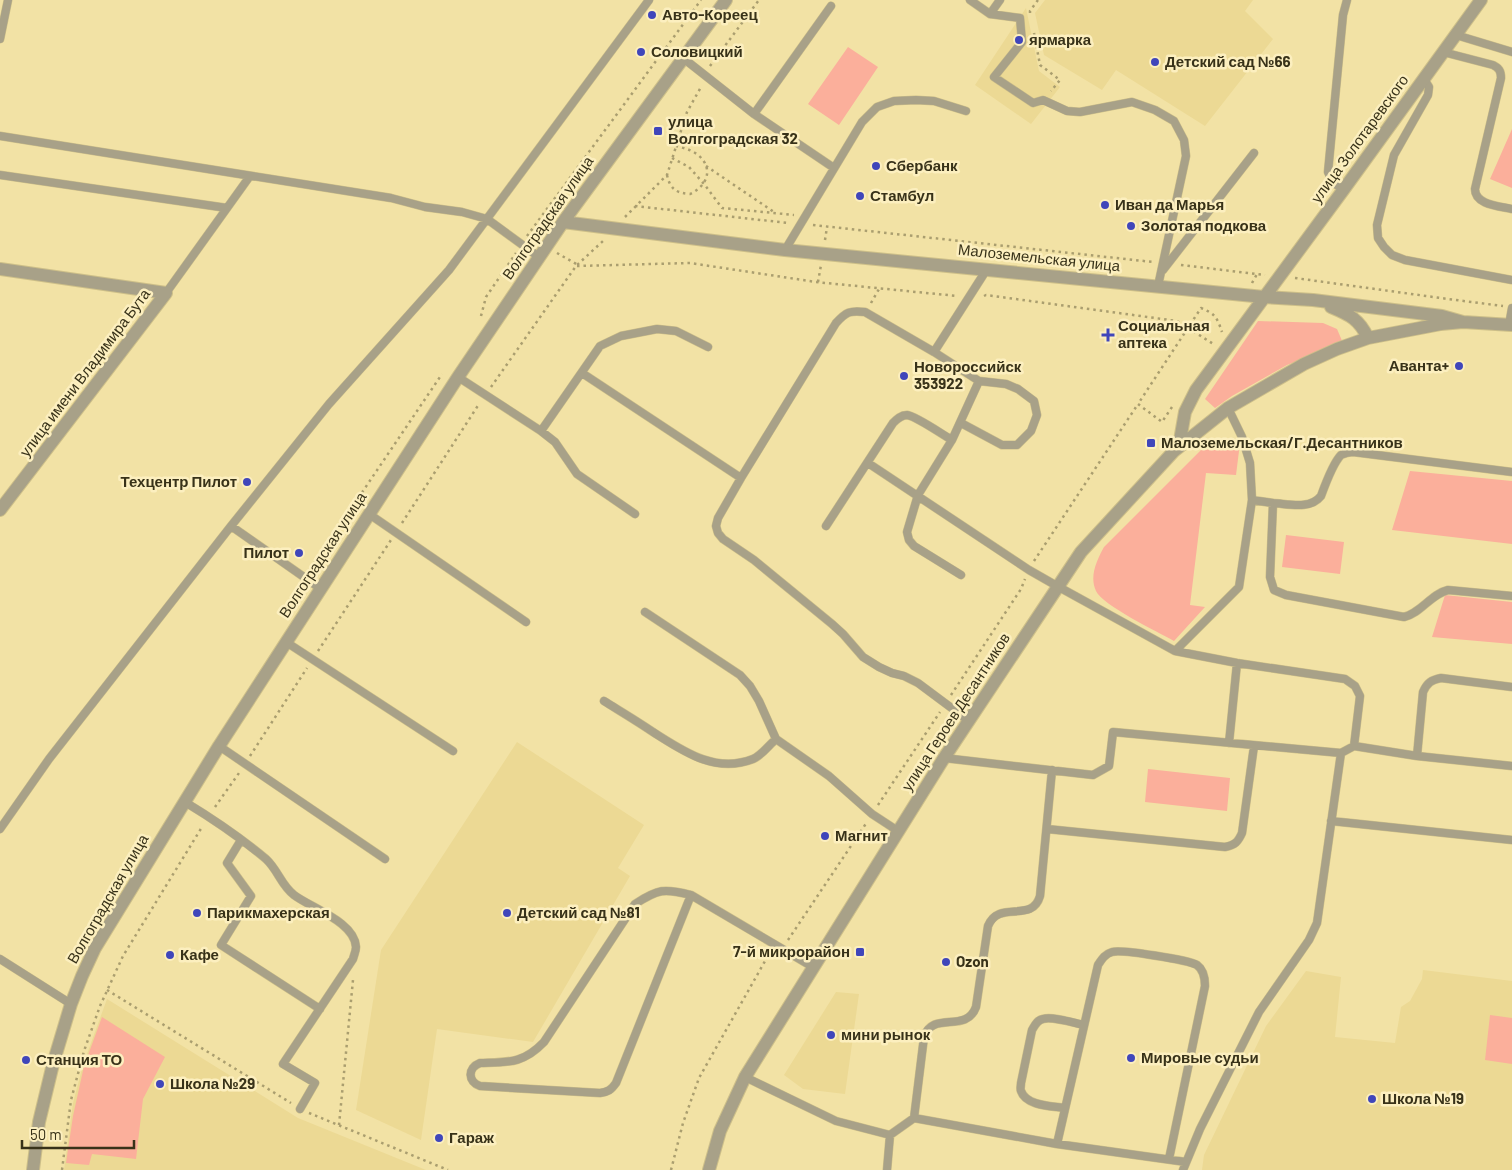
<svg xmlns="http://www.w3.org/2000/svg" width="1512" height="1170" font-family="Barlow,sans-serif">
  <rect width="100%" height="100%" fill="#f2e2a5"/>
  <path fill="#ecd994" d="M1045,0H1253L1245,11L1273,39L1205,126L1116,70L1102,90L1044,55L1035,13Z
    M1026,8L1039,71L1060,87L1031,124L975,85Z
    M517,742L644,825L618,868L630,876L533,1042L437,1029L421,1140L356,1110L381,950Z
    M1423,970L1512,981V1170H1202L1204,1155L1266,1026L1306,971L1341,977L1335,1037L1395,1043L1401,1007L1410,1001L1422,979Z
    M836,992L859,994L845,1094L803,1089L784,1075Z
    M107,999L298,1118L426,1170H64L73,1103L83,1065Z"/>
  <path fill="#fbaf9b" d="M848,47L878,67L839,125L808,104Z
    M1512,129V188L1490,179Z
    M1258,321L1323,323L1337,329L1343,343L1287,365L1232,396L1215,408L1205,399Z
    M1231,438L1240,443L1236,475L1206,473L1190,605L1205,607L1174,641C1158,632 1102,605 1096,591C1089,576 1097,560 1104,547L1211,440Z
    M1410,471L1512,481V544L1392,530Z
    M1286,535L1344,542L1340,574L1282,567Z
    M1445,595L1512,602V644L1432,637Z
    M1148,769L1230,778L1227,811L1145,802Z
    M1490,1015L1512,1018V1064L1485,1060Z
    M102,1017L165,1057L143,1099L136,1159L92,1154L89,1165L66,1163L73,1116L84,1066Z"/>
  <g fill="none" stroke-linecap="round" stroke-linejoin="round">
    <g stroke="#cdbf89" stroke-width="9">
      <path id="service" d="M970,0L990,14L1020,18L1022,42L994,77L1033,103L1043,100L1067,111L1080,112L1132,102L1155,110L1174,121L1184,140L1186,156L1158,286
        M990,14L1000,0
        M1456,35L1512,52
        M0,39L8,0
        M1443,52L1493,65C1499,68 1501,71 1501,78L1475,189C1475,205 1499,206 1512,209
        M683,58L754,114L834,168
        M1424,79L1429,87L1428,95L1394,155L1377,225L1378,238L1384,247L1392,255L1405,260L1512,280
        M754,114L831,6
        M0,136L391,198L425,207L462,212L487,219L539,257
        M0,175L227,208
        M1344,189L1333,183L1328,172L1343,15L1347,0
        M785,250L862,122L877,107L894,101L916,100L934,101L966,111
        M1163,270L1254,153
        M166,293L250,176
        M1509,325L1512,308
        M934,352L865,312C850,310 846,312 836,323L741,478L718,518L716,526L718,533L723,539L754,560L832,624L843,634L863,657L879,667L892,673L904,676L918,683L969,721
        M582,373L741,478
        M458,377L541,431L555,442L577,474L635,514
        M1228,408L1242,437L1250,463L1252,500L1273,503L1270,577L1274,590L1286,595L1404,617C1421,613 1431,594 1448,590L1512,596
        M961,423L1002,445H1017L1031,431L1037,415L1034,401L1018,389L1006,384L979,381L934,352L987,269
        M541,431L600,346L621,336L657,329L676,331L708,347
        M868,463L1029,570L1057,586L1175,651L1237,663L1345,679L1355,686L1360,696L1354,746L1341,753L1317,923L1309,940L1259,1012L1200,1129L1183,1170
        M1273,503C1289,504 1310,510 1321,496C1325,485 1333,463 1341,455C1345,453 1349,452 1353,452L1512,472
        M369,514L526,622
        M231,526L321,589
        M826,526L893,423C897,419 901,415 907,415C916,416 943,435 952,440
        M961,575L914,546L909,540L907,532L918,495L952,440L979,381
        M645,612L740,675L750,686L759,701L776,739L829,776L872,814L898,831
        M286,642L453,751
        M1175,651L1239,587L1252,500
        M604,701C620,711 637,721 653,732C683,751 715,774 753,759C761,756 769,745 776,739
        M1229,743L1237,663
        M219,746L385,859
        M1354,746L1417,756L1512,766
        M1417,756L1423,692C1427,683 1431,680 1441,678L1512,687
        M944,758L1093,775L1109,766L1113,732L1341,753
        M185,802C213,819 241,838 266,859C278,870 281,885 294,895C311,908 355,922 356,947C356,951 354,955 353,959L283,1064L315,1083L300,1109
        M1331,821L1512,840
        M0,829L49,759L231,526L329,404L449,270L649,0
        M1047,829L1225,847C1235,845 1238,842 1242,833L1254,746
        M241,840L227,863L251,896L221,945L320,1009
        M691,895L616,1083C611,1090 608,1092 600,1093L480,1086C468,1082 467,1068 480,1063C508,1062 523,1064 544,1042L635,904C658,889 664,888 691,895L813,967
        M0,959L71,1004
        M745,1077L836,1121L890,1135L914,1118L1057,1144L1186,1162
        M1064,1108C1052,1106 1026,1106 1021,1091C1020,1089 1021,1086 1021,1083L1032,1030C1035,1025 1037,1020 1043,1019C1052,1016 1074,1023 1084,1025
        M914,1118L924,1037C933,1010 966,1034 976,1007L988,926C999,899 1032,924 1040,896L1052,770
        M1057,1144L1098,965C1102,959 1105,954 1112,952C1121,949 1188,960 1197,965C1204,970 1205,978 1205,986L1169,1159
        M887,1170L890,1135"/>
    </g>
    <g stroke="#cdbf89" stroke-width="14">
      <path id="minor" d="M563,222L785,250L1264,297L1313,300L1442,316L1463,322L1512,325
        M0,269L166,293L0,510
        M1331,307C1350,315 1359,319 1368,338
        M1179,446L1185,412L1196,390L1344,189L1481,0
        M33,1170L39,1122L53,1064L71,1004L82,976L95,948L219,746L458,377L563,222L726,0
        M709,1170L720,1131L745,1077L944,758L1081,552L1174,451L1228,408L1304,364L1337,349L1368,338L1441,324L1463,322"/>
    </g>
    <path stroke="#aa9e6f" stroke-width="2.5" stroke-dasharray="2.5 4" stroke-linecap="butt" d="M1030,13V11L1038,0
      M1034,33L1040,65L1060,80L1051,91
      M710,66L759,0
      M672,158L689,167L704,184L722,208L794,215
      M706,166L774,212
      M667,175C670,189 676,193 690,194C706,187 715,169 698,155C692,150 684,148 676,146
      M635,206L788,223
      M625,217L667,175L687,112L701,87
      M813,225L1153,262
      M527,236L701,0
      M825,240L827,227
      M557,253L578,265
      M1181,265L1265,275
      M577,266L690,263L816,282L957,296
      M1295,278L1448,299L1503,306
      M818,282L821,265
      M1252,283L1257,274
      M984,296L986,295L1177,321L1215,345
      M871,303L879,289
      M481,316L486,297L516,253
      M491,387L576,266L603,241
      M1172,407L1162,422L1138,404L1201,308C1215,314 1217,317 1222,332
      M402,523L479,404
      M1034,561L1138,404
      M311,568L442,374
      M318,651L391,540
      M951,695L1021,589L1025,579
      M250,756L307,668
      M878,805L940,712
      M215,807L239,773
      M788,940L867,822
      M107,990L291,1103
      M309,1113L448,1170
      M339,1125L353,980
      M62,1170L71,1100L84,1051L100,1006L123,956L202,827
      M671,1170L683,1123L699,1078L769,954"/>
    <use href="#service" stroke="#a8a188" stroke-width="8"/>
    <use href="#minor" stroke="#a8a188" stroke-width="12"/>
  </g>
  <g fill="#4046ba" stroke="#fcefbf" stroke-width="2">
    <circle cx="652" cy="15" r="5"/>
    <circle cx="1019" cy="40" r="5"/>
    <circle cx="641" cy="52" r="5"/>
    <circle cx="1155" cy="62" r="5"/>
    <rect x="653" y="126" width="10" height="10" rx="2.5"/>
    <circle cx="876" cy="166" r="5"/>
    <circle cx="860" cy="196" r="5"/>
    <circle cx="1105" cy="205" r="5"/>
    <circle cx="1131" cy="226" r="5"/>
    <path d="M1105.5 327.5h5v5h5v5h-5v5h-5v-5h-5v-5h5z"/>
    <circle cx="1459" cy="366" r="5"/>
    <circle cx="904" cy="376" r="5"/>
    <rect x="1146" y="438" width="10" height="10" rx="2.5"/>
    <circle cx="247" cy="482" r="5"/>
    <circle cx="299" cy="553" r="5"/>
    <circle cx="825" cy="836" r="5"/>
    <circle cx="197" cy="913" r="5"/>
    <circle cx="507" cy="913" r="5"/>
    <rect x="855" y="947" width="10" height="10" rx="2.5"/>
    <circle cx="170" cy="955" r="5"/>
    <circle cx="946" cy="962" r="5"/>
    <circle cx="831" cy="1035" r="5"/>
    <circle cx="1131" cy="1058" r="5"/>
    <circle cx="26" cy="1060" r="5"/>
    <circle cx="160" cy="1084" r="5"/>
    <circle cx="1372" cy="1099" r="5"/>
    <circle cx="439" cy="1138" r="5"/>
  </g>
  <g text-anchor="middle" stroke-width="5" stroke-linejoin="round" paint-order="stroke">
    <g font-size="15" font-weight="bold" fill="#383219" stroke="#fcefbf" text-anchor="start">
      <text x="662" y="20">Авто-Кореец</text>
      <text x="1029" y="45">ярмарка</text>
      <text x="651" y="57">Соловицкий</text>
      <text x="1165" y="67">Детский сад №66</text>
      <text x="668" y="127">улица<tspan x="668" dy="17">Волгоградская 32</tspan></text>
      <text x="886" y="171">Сбербанк</text>
      <text x="870" y="201">Стамбул</text>
      <text x="1115" y="210">Иван да Марья</text>
      <text x="1141" y="231">Золотая подкова</text>
      <text x="1118" y="331">Социальная<tspan x="1118" dy="17">аптека</tspan></text>
      <text x="1449" y="371" text-anchor="end">Аванта+</text>
      <text x="914" y="372">Новороссийск<tspan x="914" dy="17">353922</tspan></text>
      <text x="1161" y="448">Малоземельская/Г.Десантников</text>
      <text x="237" y="487" text-anchor="end">Техцентр Пилот</text>
      <text x="289" y="558" text-anchor="end">Пилот</text>
      <text x="835" y="841">Магнит</text>
      <text x="207" y="918">Парикмахерская</text>
      <text x="517" y="918">Детский сад №81</text>
      <text x="850" y="957" text-anchor="end">7-й микрорайон</text>
      <text x="180" y="960">Кафе</text>
      <text x="956" y="967">Ozon</text>
      <text x="841" y="1040">мини рынок</text>
      <text x="1141" y="1063">Мировые судьи</text>
      <text x="36" y="1065">Станция ТО</text>
      <text x="170" y="1089">Школа №29</text>
      <text x="1382" y="1104">Школа №19</text>
      <text x="449" y="1143">Гараж</text>
    </g>
    <g font-size="15" fill="#383219" stroke="#fcefbf">
      <text transform="translate(1360 139) rotate(-54)" y="5">улица Золотаревского</text>
      <text transform="translate(548 218) rotate(-55)" y="5">Волгоградская улица</text>
      <text transform="translate(1039 258) rotate(6)" y="5">Малоземельская улица</text>
      <text transform="translate(85 373) rotate(-53)" y="5">улица имени Владимира Бута</text>
      <text transform="translate(323 555) rotate(-57)" y="5">Волгоградская улица</text>
      <text transform="translate(956 712) rotate(-57)" y="5">улица Героев Десантников</text>
      <text transform="translate(108 899) rotate(-60)" y="5">Волгоградская улица</text>
    </g>
  </g>
  <path d="M22 1140v8h112v-8" fill="none" stroke="#383219" stroke-width="2.5"/>
  <text x="30" y="1140" font-size="15" fill="#383219" stroke="#fcefbf" stroke-width="4" paint-order="stroke">50 m</text>
</svg>
